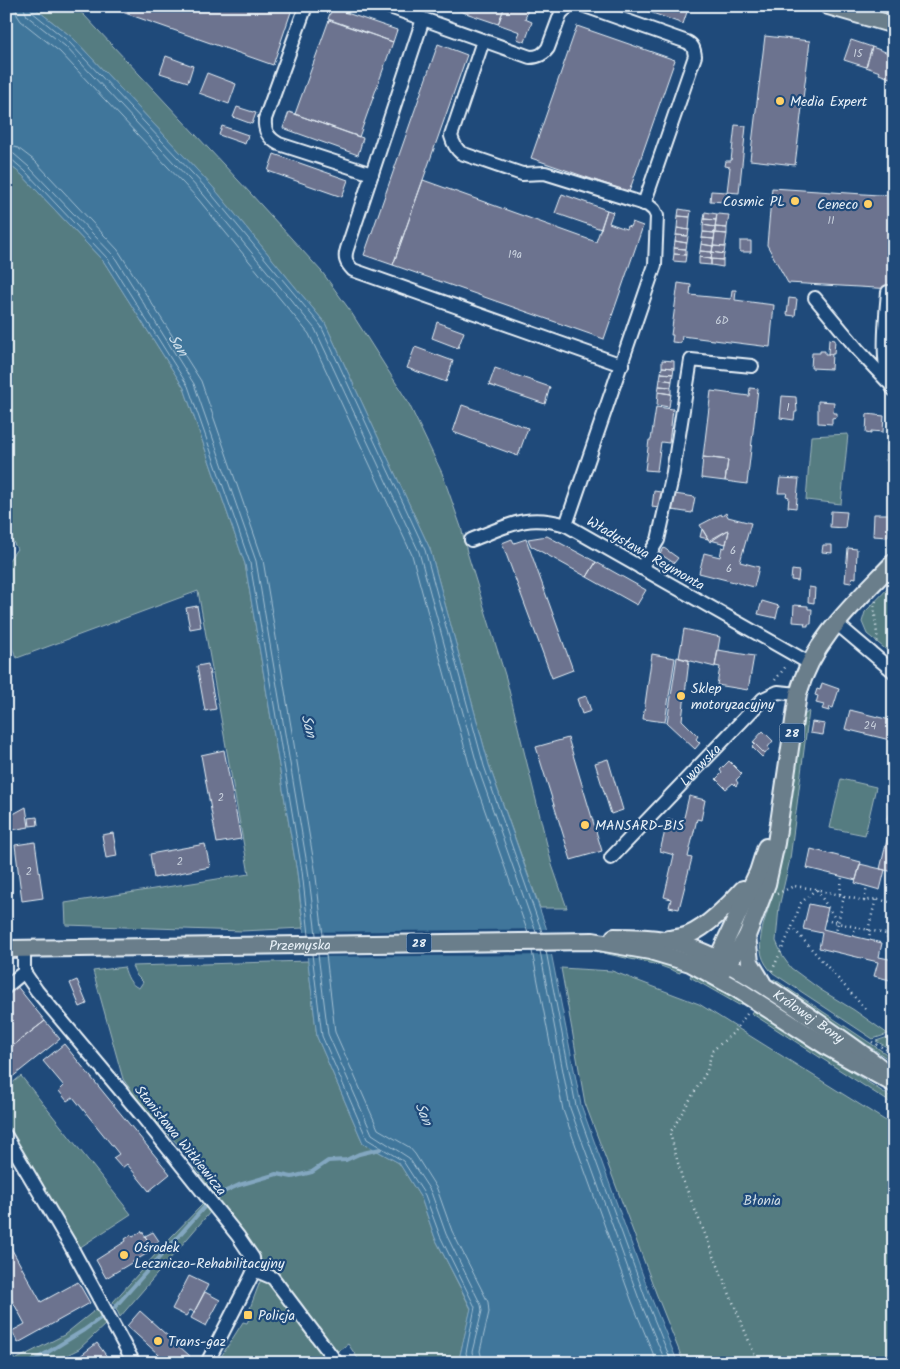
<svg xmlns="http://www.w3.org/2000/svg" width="900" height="1369" font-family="Kalam,sans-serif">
  <rect width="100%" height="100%" fill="#1f4a7a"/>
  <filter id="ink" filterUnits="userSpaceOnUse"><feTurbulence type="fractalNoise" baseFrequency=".02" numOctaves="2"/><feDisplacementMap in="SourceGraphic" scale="10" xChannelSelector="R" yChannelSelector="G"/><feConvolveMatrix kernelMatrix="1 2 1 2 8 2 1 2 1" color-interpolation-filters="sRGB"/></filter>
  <g filter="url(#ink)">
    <path fill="#547b81" stroke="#9eb6bc" d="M32,6H73L84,15L251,194L322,272L349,309L408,402L442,473L461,527L467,552L506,678L552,865L567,908H540L489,765L430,549L325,323L212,186L73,38Z
      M6,162L22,175L104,262L184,388L245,564L297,872L303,928L242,931L66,925L65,903L249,874L198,591L17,658L8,640L6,641L8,561L17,549L6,529Z
      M848,434L841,504L806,500L811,436Z
      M894,582V656L867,634L862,622L865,612Z
      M809,711L790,859L779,907L776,941L783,957L791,968L821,990L854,1010L888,1034L873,1039L773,973C749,950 765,922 773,894L771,893L776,879L785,841L804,715Z
      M841,779L876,787L865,835L830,828Z
      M594,951L640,956L682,968L680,973L658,965Z
      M308,961L317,1037L363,1143L399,1163L421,1198L435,1238L471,1309L460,1355L465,1363H361L348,1344L335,1353L278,1272L264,1264L182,1149L144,1108L123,1079L93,971L124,967C127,976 130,985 139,988L143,982L137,976L132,966Z
      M561,968L612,971L699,1004L894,1126V1363H684L656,1293L585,1103Z
      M692,973L745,1003L739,1005L690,977Z
      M774,979L894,1059V1063L773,981Z
      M754,1009L894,1099V1105L751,1013Z
      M891,1036L894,1038V1051L876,1041Z
      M21,1076L131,1214L79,1248L6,1123V1088Z
      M203,1204L211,1211L120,1317L113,1302L172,1236Z
      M261,1279L270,1282L329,1357L323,1363H217L243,1322L247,1323L253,1310L250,1308Z
      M99,1307L107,1323L79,1349L51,1363H6V1346L15,1360L64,1335Z"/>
    <path fill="#3f769b" stroke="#83a7c0" d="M6,6H32L73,38L212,186L325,323L430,549L489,765L546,927L581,1105L650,1295L678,1363H465L460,1355L471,1308L435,1238L421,1198L399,1163L363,1143L317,1037L297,872L245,564L184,388L104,262L22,175L6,162Z"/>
    <path fill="#1f4a7a" d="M549,929L554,955L305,957L301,932Z"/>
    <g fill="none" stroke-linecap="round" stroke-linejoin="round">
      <g stroke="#a4c0d3" stroke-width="1">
        <path d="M16,6L17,15L21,21L60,52L198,199L309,334L412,555L471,771L528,933"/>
        <path d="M23,6L27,16L65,46L203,194L315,329L419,552L478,768L536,932"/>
        <path d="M30,6L32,12L69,42L208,190L321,326L425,550L484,766L542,932"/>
        <path id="s1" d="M6,145L18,148L35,161L118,250L201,381L263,560L315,869L323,935"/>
        <path d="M6,152L14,154L29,167L114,256L194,384L256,561L308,870L316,935"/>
        <path d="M6,159H11L25,171L108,259L188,386L250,563L302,871L309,935"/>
        <path d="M532,951L563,1110L632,1302L657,1363"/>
        <path d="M540,951L570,1108L639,1299L666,1363"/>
        <path d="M546,951L576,1106L645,1297L672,1363"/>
        <path d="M312,954L322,1036L367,1139L403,1161L425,1195L440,1236L475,1307L466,1353L469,1363"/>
        <path d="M318,954L328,1034L372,1134L409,1158L431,1192L446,1234L481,1305L482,1311L472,1352L475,1363"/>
        <path d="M326,954L335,1032L378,1129L409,1147L415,1154L437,1189L452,1231L488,1302L489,1312L480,1351L483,1363"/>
      </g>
      <path stroke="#83a7c0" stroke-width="4" d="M217,1195L239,1185L277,1174L292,1177L312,1172L328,1161L346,1160L359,1154L380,1149
        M115,1307L208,1203
        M30,1363L84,1330L102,1317"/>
    </g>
    <path fill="#6c738f" stroke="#e8f1f8" d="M105,6H293L273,65Z
      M445,6H505L498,24Z
      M505,6H529L525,19L532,22L525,42L517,39L520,32L498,24Z
      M633,6H689L683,24Z
      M332,8L397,30L393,42L328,19Z
      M329,20L393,42L359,137L295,114Z
      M577,26L675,60L629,192L531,158Z
      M765,36L810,41L795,165L750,160Z
      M851,40L872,47L866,67L844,60Z
      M438,44L467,55L393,265L364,255Z
      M872,47L894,55V77L891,76L890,78L879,74L880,72L866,67Z
      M166,56L193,66L188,82L160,73Z
      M207,73L236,84L229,104L199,93Z
      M237,107L256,113L252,124L233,117Z
      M289,112L363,138L358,155L283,128Z
      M735,125L746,126L739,193L727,192L730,167L725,166L726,161H731Z
      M222,126L248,135L245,144L219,135Z
      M274,154L348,180L342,197L268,171Z
      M423,180L596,242L607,210L613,212L609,223L626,229L627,226L630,227L632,222L643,226L604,339L393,265Z
      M772,188L894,196V289L788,283L767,245Z
      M711,191L727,192L726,202L710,201Z
      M562,194L607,210L601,229L555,213Z
      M679,209L691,211L690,217L678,216Z
      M705,212L717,214L716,220L704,219Z
      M717,214L729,215L727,228L715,227Z
      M678,216L690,217L689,230L677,228Z
      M704,219L716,220L715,227L703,225Z
      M703,225L715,227V233L703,232Z
      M715,227L727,228V234L715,233Z
      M677,228L689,230L688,236L676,235Z
      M703,232L715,233L714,239L702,238Z
      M715,233L727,234L725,247L713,246Z
      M676,235L688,236L687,243L675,241Z
      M702,238L714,239L713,246L701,244Z
      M675,241L687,243L686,249L674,248Z
      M740,241H751V252H740Z
      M701,244L713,246L712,252L700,251Z
      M713,246L725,247L724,254L712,252Z
      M674,248L686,249V255L674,254Z
      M700,251L712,252L711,259L699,257Z
      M712,252L724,254L723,260L711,259Z
      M674,254L686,255L685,262L673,261Z
      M699,257L711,259V265L699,264Z
      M711,259L723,260V267L711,265Z
      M678,283L691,285L690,295L731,299L732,290H736L735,300L774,305L770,347L682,336L681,343L672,342L673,335H671Z
      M789,298L797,299L795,316L787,315Z
      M437,322L464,332L458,348L432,338Z
      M829,339L835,340L834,354H828Z
      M415,347L453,361L446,382L407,368Z
      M820,351H825V354H832L831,369L811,368L812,353H820Z
      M662,360L674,361V368L662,367Z
      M662,367L674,368L673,374L661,373Z
      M495,368L550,387L545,404L489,385Z
      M661,373L673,374L672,381L660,379Z
      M660,379L672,381L671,387L659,386Z
      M659,386L671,387V394L658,392Z
      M750,388L758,389L747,484L725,481L728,460L703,457L711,391L749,396Z
      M658,392L671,394L669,407L657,405Z
      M782,396L796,397L797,412H795L794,420L780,418Z
      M818,401L834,402L833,413H837V417L832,418V424L818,423Z
      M462,405L528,428L518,456L453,432Z
      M656,407L673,409L669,443L661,442L657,471L645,470L649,440H651Z
      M867,414L884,416L883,432L871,431V434L866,433Z
      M887,445H892V461H886Z
      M703,457L728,460L725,481L701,478Z
      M780,478L799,479L796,508L788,507L789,497L786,496L787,493H778Z
      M654,491L695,497L692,513L652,507Z
      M831,511L847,512L845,528L830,527Z
      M726,513L728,517L751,523L740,562L759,567L754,587L699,573L704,553L720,557L722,547L725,548L729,531L728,530L710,542L700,525L721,514L722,516Z
      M874,514H889L888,537L873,536Z
      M702,529L708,539L700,537Z
      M728,530L729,531L726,544L710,540Z
      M547,536L596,562L587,577L531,546L528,539Z
      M512,539L514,543L526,539L573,670L552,678L502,543Z
      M823,545H832V553L822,552Z
      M664,548L678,558L674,563L660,554Z
      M848,548L857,549L856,578L852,577L851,583L845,582Z
      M596,562L646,590L637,605L587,577Z
      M792,570L799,571L798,581L791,580Z
      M809,587L815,588L814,603L808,602Z
      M762,601L779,606L776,618L758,614Z
      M794,605L808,606V609H812L811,624H808V626H804L805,623L793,622Z
      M197,606L201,627L190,629L186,608Z
      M684,629L720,637L715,667L679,658Z
      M718,650L754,656L748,690L717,685L720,667L715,666Z
      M652,654L675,658L665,722L643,719Z
      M677,657L689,660L682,720L698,736L696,739L700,743L695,749L667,723Z
      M208,664L216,709L205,711L197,666Z
      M822,683L839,689L833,708L830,707L829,711L822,709L824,705L816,703L818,696L815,695L817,689L820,690Z
      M586,696L591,711L582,714L577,699Z
      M850,710L894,721V741L845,729Z
      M812,722L825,724L823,735L810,733Z
      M763,731L773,741L768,747L769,749L765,754L753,742Z
      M568,738L602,851L571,860L536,747Z
      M755,744L765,754L762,757L752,747Z
      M224,750L241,839L217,843L201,755Z
      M608,759L623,810L611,814L595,763Z
      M729,761L742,774L736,780L738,783L736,786L733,783L726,789L716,779L722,773L720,770Z
      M894,792V820L887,819Z
      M689,796L705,800L701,820L697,819L688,857L692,858L679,909L669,907L671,899L664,897L674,855L660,851L668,819L683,822Z
      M26,807L29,827L6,831V818Z
      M37,817L38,825L30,826L29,818Z
      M892,819L894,820V872L880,869Z
      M113,833L117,856L106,858L102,835Z
      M35,842L43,898L22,901L15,845Z
      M205,844L210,867L154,878L150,854Z
      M811,849L861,862L856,880L807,868Z
      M860,864L885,870L880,890L855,883Z
      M809,904L828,908L823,929L882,943L879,957L894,960V981L874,976L878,962L819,948L822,933L803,929Z
      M77,980L87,1004L80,1007L70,983Z
      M16,985L45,1021L6,1051V993Z
      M45,1021L60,1039L6,1082V1051Z
      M64,1044L170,1174L149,1191L127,1164L122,1168L113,1158L119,1154L73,1097L67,1101L59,1091L64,1086L43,1061Z
      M142,1231L153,1250L106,1278L96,1260L126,1241L125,1239L131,1235L133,1237Z
      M153,1232L159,1241L151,1246L145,1236Z
      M6,1239L41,1302L78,1282L90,1303L18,1343L12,1331L25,1324L6,1289Z
      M189,1276L208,1285L194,1312L190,1310L186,1316L172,1309Z
      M205,1292L220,1300L206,1326L191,1318Z
      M140,1311L190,1356L183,1363H168L127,1326Z
      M97,1343L108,1358L102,1363H71Z"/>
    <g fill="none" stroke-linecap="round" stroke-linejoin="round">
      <g stroke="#e8f1f8" stroke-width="16">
        <g id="minor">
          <path d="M306,6L265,119C264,131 268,138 279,144L372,174"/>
          <path d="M387,6L530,57C538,57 543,55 548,48L561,13L569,6"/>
          <path d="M585,6L687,42C693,45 694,49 695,56L644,204"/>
          <path d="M891,6L894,7"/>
          <path d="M423,19L347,249C344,258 346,263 353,270L622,365"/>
          <path d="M483,41L451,136C453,143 455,148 461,153L522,174L545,173L648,205L654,210L657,216L655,265L566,525"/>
          <path d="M894,292H888C886,316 879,371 894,390"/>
          <path d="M815,298L859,351L888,382"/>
          <path d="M471,540C508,526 525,513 566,525L809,663"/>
          <path d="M641,568L658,540L672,478L691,360L752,366"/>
          <path d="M836,623L894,672"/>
          <path id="s2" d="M611,858L763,699L778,692L798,694"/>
          <path d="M24,948V972L37,991L142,1116L238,1236L253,1258L254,1270L251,1277L207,1363"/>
          <path d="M6,987L24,972"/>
          <path d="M6,1136L69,1243L134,1363"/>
          <path d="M254,1270L273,1278L337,1363"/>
        </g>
      </g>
      <g stroke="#e8f1f8" stroke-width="20">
        <g id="major">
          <path d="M828,6L894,25"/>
          <path d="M747,936L750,962L762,982"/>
          <path id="s3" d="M614,937C631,937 648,937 664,940C711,948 764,985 803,1012C829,1030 856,1048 881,1068"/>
          <path d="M668,939C674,938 681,938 688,935C706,928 730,904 743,889"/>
          <path id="s4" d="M6,949L593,941L650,951L690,963L737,989L829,1048L894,1084"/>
          <path d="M693,963L706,964L728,958L734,955L741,946L747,936L767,884L776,843L798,694C813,639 856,602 894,562"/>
          <path d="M723,970L720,961L721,951L758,872L766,847"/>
        </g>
      </g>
      <path stroke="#e8f1f8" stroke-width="2.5" stroke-dasharray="1 4" stroke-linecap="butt" d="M876,601L874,607L878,643
        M775,680L787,665
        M816,889L801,903L792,927L867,1011
        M817,890L838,923L836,932
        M777,894L794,886L816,889L864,901L876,899L894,903
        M840,894L842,877
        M844,896L838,923L886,934L894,950
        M864,901L867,887
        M825,920L838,923
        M868,930L876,899
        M886,934L894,936
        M853,936L855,927
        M869,940L870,930
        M772,971L792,927
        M747,1014L732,1034L712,1051L707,1071L670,1133L682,1178L758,1363
        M872,1042L891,1052"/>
      <use href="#minor" stroke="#1f4a7a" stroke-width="12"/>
      <use href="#major" stroke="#6b7e8b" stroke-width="16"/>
    </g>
  </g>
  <g fill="#ffd166" stroke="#1f4a7a" stroke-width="2">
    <circle cx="780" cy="101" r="5"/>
    <circle cx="795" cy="201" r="5"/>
    <circle cx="868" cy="204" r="5"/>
    <circle cx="681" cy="696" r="5"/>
    <circle cx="585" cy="825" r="5"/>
    <circle cx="124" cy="1255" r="5"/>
    <rect x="243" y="1310" width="10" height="10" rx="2.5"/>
    <circle cx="158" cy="1341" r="5"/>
  </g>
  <g text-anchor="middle" stroke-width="4.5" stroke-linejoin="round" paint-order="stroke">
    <g font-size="11" fill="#c9d2de">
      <text x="858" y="57">15</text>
      <text x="831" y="224">11</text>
      <text x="515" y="258">19a</text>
      <text x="722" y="324">6D</text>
      <text x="788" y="411">1</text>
      <text x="733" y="554">6</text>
      <text x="729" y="572">6</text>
      <text x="870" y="729">24</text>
      <text x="221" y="801">2</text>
      <text x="180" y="865">2</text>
      <text x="29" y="875">2</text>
    </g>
    <g fill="#1f4a7a" stroke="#acbfd2" stroke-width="1">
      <rect x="779.5" y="723.5" width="25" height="19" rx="4"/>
      <rect x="406.5" y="933.5" width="25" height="19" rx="4"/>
    </g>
    <g font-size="12" font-weight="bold" fill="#e8f1f8">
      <text x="792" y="737">28</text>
      <text x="419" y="947">28</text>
    </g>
    <g font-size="14" fill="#e8f1f8" stroke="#1f4a7a" text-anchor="start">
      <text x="790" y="106">Media Expert</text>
      <text x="785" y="206" text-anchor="end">Cosmic PL</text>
      <text x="858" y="209" text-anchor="end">Ceneco</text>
      <text x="691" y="693">Sklep<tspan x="691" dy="16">motoryzacyjny</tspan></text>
      <text x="595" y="830">MANSARD-BIS</text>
      <text x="134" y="1252">Ośrodek<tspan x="134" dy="16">Leczniczo-Rehabilitacyjny</tspan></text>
      <text x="258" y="1320">Policja</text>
      <text x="168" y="1346">Trans-gaz</text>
    </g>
    <g font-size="14" fill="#e8f1f8" stroke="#1f4a7a">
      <text transform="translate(646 553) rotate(30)" y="5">Władysława Reymonta</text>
      <text dy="5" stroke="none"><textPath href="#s2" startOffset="129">Lwowska</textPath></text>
      <text dy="5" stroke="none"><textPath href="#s4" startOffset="294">Przemyska</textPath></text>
      <text dy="5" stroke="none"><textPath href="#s3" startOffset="215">Królowej Bony</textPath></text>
      <text transform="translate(181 1140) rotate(51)" y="5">Stanisława Witkiewicza</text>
    </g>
    <g font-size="14" fill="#d2dfe6" stroke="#1f4a7a">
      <text x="762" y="1205">Błonia</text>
    </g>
    <g font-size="15" font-style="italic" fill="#cfdfea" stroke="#1f4a7a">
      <text dy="5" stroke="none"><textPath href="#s1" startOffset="268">San</textPath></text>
      <text transform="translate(309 726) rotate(75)" y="5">San</text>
      <text transform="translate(424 1114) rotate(68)" y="5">San</text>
    </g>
  </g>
  <rect width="900" height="1369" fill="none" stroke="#1f4a7a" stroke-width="25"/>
  <rect x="12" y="12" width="875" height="1344" fill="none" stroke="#e8f1f8" stroke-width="2" filter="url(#ink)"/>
</svg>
